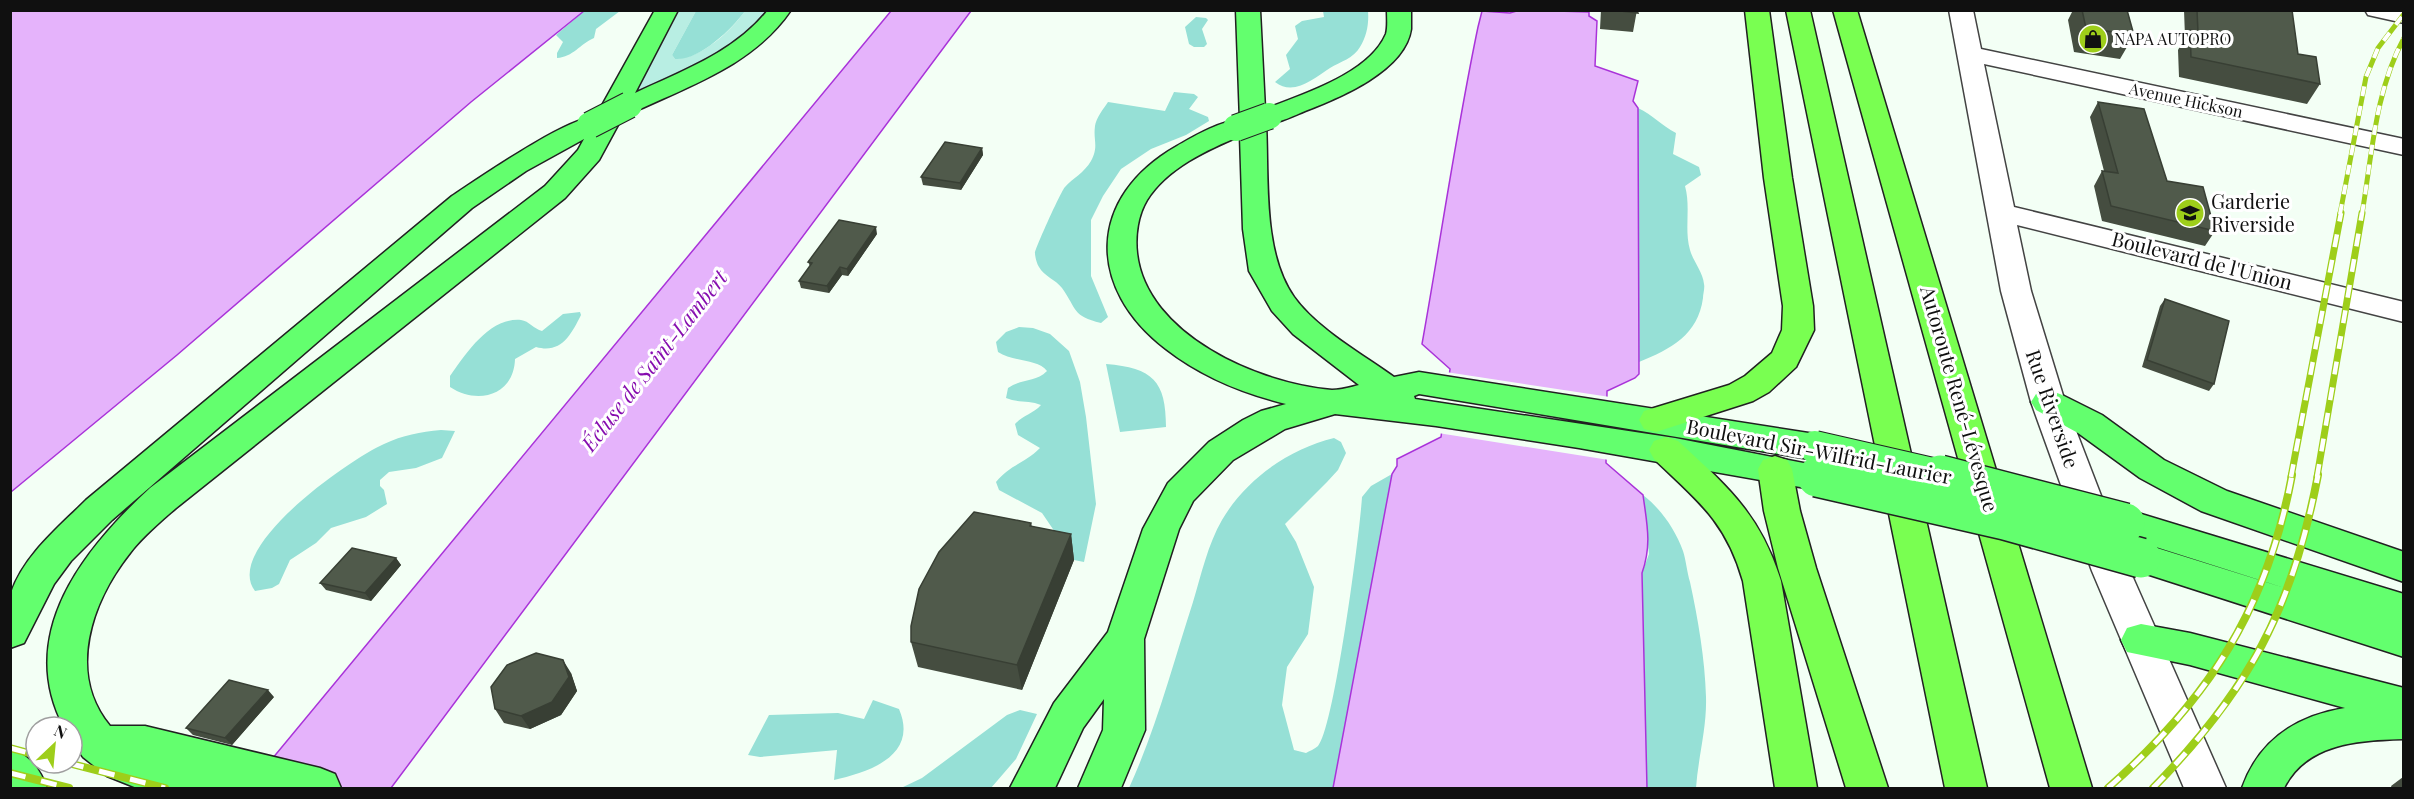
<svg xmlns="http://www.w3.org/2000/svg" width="2414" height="799" font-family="'Playfair Display',serif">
  <rect width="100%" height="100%" fill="#f3fff5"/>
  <path fill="#b8eee3" d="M679,11H696L672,55L675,59C702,58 730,32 745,11H766C740,49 677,73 636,93Z"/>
  <path fill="#96e0d6" d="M584,11H620L596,29L594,38C580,44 573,57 557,58V53L563,42L556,35Z
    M696,11H745C732,29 699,61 675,59L672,55Z
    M1323,11H1368C1369,23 1367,36 1360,47C1354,58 1340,62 1330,68C1314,78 1294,97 1275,82L1290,69L1286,55L1298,39L1295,26L1302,21L1324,17Z
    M1196,17L1206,18L1208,20L1202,29L1207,44L1204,47H1194L1189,44L1185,27Z
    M1174,92L1194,94L1198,97L1189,109L1208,117L1209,121L1186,135L1151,149L1121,169L1103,196L1091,220V276L1108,317L1101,323C1072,316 1077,309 1062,288C1056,280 1044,276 1039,267C1037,264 1035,257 1035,253C1035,249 1061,191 1065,187C1073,178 1084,173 1091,161C1099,146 1093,141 1095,126C1096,118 1104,108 1108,102L1165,111Z
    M1638,108C1653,115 1661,125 1676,133L1673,154L1699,167L1701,175L1685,186C1691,207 1684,229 1690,250C1693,261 1703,272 1704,284C1705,288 1703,294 1703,298C1698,335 1671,349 1639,362Z
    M580,312L581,315C571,335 561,354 536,347L515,359C514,396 477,405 450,387V376C466,354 489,317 521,320C529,321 534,329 542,331L563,314Z
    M1019,327L1033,328L1050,334L1069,351L1080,382L1086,417L1096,504L1084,562L1074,560L1042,513L999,490L996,482C1011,464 1024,464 1040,448L1018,435L1015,424C1023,415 1033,414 1041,405C1030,400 1018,403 1006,398L1008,388C1022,378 1035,383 1047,371C1038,359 1013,362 998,352L996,342L1006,332Z
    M1106,364C1153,368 1166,381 1166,427L1120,432Z
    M441,430L455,431L442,458L416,468L389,472L380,480V486L384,490L387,504L366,517L331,528L316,543L290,560L279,584L272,588L255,591C222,548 350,459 384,444C403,435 420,432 441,430Z
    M1334,438L1341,442L1346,453L1338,470L1327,482L1285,524L1296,542L1314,587L1308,634L1287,667L1282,705L1294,750L1306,753C1309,751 1315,749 1318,746C1334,729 1360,532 1362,497L1371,486L1392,474L1333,788H1129C1156,729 1173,664 1193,602C1201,575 1208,544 1222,520C1246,479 1289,449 1334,438Z
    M1643,495C1661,509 1675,529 1683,551C1686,560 1687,572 1690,582C1698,619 1705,659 1706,697C1707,728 1698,758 1696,788H1647L1642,573L1649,554Z
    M873,700L899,709C919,756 869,772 834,780L837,750L760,757L748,755L769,715L838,713L864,719Z
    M1020,710L1037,714L1016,759L991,788H901L922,778L1007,715Z"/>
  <path fill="#e5b3fb" stroke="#a933d9" stroke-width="1.5" d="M11,10H584V11L471,102L177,355L11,492Z
    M1520,10L1589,12V16L1597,21L1595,66L1638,81L1633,101L1638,108L1639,374L1635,378L1607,391L1606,463L1643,495C1647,524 1652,545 1642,573L1647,788H1333L1392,474L1397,466V459L1441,437L1450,369L1422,344C1441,238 1456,132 1478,27L1482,11L1510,13Z
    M891,11H971L391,788H248Z"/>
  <path fill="#f3fff5" d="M1446,372L1610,397L1609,460L1438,433Z"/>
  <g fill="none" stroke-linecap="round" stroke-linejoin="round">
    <g stroke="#434343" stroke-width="3">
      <path id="minor" d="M1949,10H1973L1981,49L2404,139V155L1984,64L2014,207L2404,302V322L2017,225L2031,291L2065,402L2130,571L2226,788H2184L2092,571L2031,402L2001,291Z
        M2365,10H2404V23L2368,15Z"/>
    </g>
    <g stroke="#212121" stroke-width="3">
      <path id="major" d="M655,10H678L635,93C682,71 735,52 768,10H791C755,63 694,84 638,110L625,112L599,160L565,198L176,508C160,522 143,536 130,553C92,601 66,673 110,726H145L320,768L335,774L341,788L237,787V788H137L107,776L83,757L72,741V727H64C15,634 84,549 150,488L545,186L578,150L584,139L526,171L472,208L112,520L71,561L54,584L24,643L10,648C10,633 7,606 11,593C24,555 59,527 86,500L452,196C475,181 573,113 595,118Z
        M1236,10H1260L1265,109C1303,94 1369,74 1386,34C1388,27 1387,18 1387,10H1411C1411,16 1411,23 1411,29C1405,71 1339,98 1305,111C1293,116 1278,124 1266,123C1269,177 1262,252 1294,297C1317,329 1362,354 1394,377L1419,372L1815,434L1827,438L1832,447L1827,456L1815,460L1419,394L1414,396L1415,399L1675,438L1829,468L1834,477L1829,486L1817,490L1579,448L1436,426L1335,414L1285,429L1233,460L1193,501L1179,529L1144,639L1145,730L1121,788H1078L1103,730L1104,699L1083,728L1055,788H1010L1054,703L1108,632L1143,529L1168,483L1209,442L1243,420L1261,411L1286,404C1242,393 1202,377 1166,349C1086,288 1087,197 1177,146C1191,138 1223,119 1240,121ZM1240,136L1243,229L1249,271L1272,311L1293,334L1359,385C1351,387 1341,390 1332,390C1259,384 1146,335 1137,253C1135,235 1138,215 1147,200C1167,168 1207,150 1240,136Z
        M2048,390L2060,394L2102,415L2164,460L2227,491L2404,552V582L2201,511L2140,478L2078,433L2036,410L2031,402L2036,394Z
        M2125,509L2404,594V657L2128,568L2123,558L2128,548L2141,543L2291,590L2112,533L2107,523L2112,513Z
        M2141,624L2190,633L2404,688V739C2360,740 2306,743 2284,788H2242C2259,740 2296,716 2345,708L2190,665L2127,652L2121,640L2127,628Z
        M10,748C30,756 40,769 47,788H10Z"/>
    </g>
    <g stroke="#212121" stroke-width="3">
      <path id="highway" d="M1745,10H1769L1792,178L1813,306L1814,330L1796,367L1769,392L1753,401L1656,432L1644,429L1639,420L1644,411L1729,385L1745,376L1772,353L1782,330L1783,306L1764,178Z
        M1786,10H1810L1987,788H1945Z
        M1833,10H1857L2092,788H2050Z
        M1666,437L1678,441C1728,487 1760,514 1781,581L1817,788H1775L1743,581C1726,521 1697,500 1654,459L1649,450L1654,441Z
        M1775,456L1787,460L1792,469L1800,511L1816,568L1888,788H1846L1778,568L1764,511L1758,469L1763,460Z"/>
    </g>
    <use href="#minor" fill="#fff" fill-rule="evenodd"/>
    <use href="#major" fill="#63ff6e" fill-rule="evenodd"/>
    <use href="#highway" fill="#79ff51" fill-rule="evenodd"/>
    <g stroke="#9ece1a" stroke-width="5">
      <path id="rail-far2" d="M2340,214L2366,77L2378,48L2404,14
        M2362,214C2372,155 2375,91 2404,38"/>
    </g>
    <g stroke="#9ece1a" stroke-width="7">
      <path id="rail-far1" d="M2291,477L2341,213
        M2317,477L2362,213"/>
    </g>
    <g stroke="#9ece1a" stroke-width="8">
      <path id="rail" d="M10,748L36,755
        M68,763L165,788
        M10,773L69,788
        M2108,788C2209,699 2267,609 2292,475
        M2153,788C2249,690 2292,610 2318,475"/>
    </g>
    <use href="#rail-far2" stroke="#fff" stroke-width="4" stroke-dasharray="10" stroke-linecap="butt"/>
    <use href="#rail-far1" stroke="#fff" stroke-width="4.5" stroke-dasharray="13" stroke-linecap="butt"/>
    <use href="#rail" stroke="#fff" stroke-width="5" stroke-dasharray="16" stroke-linecap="butt"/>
    <g stroke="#212121" stroke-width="28" stroke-linecap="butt">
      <path id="major-bridge-far2" d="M590,125L629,105
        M1236,128L1269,116"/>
    </g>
    <g stroke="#212121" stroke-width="34" stroke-linecap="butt">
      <path id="major-bridge-far1" d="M1815,447L1946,477"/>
    </g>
    <g stroke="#212121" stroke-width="42" stroke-linecap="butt">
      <path id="major-bridge" d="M1940,475L2125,523
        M1817,477L2005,520L2141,558"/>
    </g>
    <use href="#major-bridge-far2" stroke="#63ff6e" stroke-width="26"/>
    <use href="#major-bridge-far1" stroke="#63ff6e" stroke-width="32"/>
    <use href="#major-bridge" stroke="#63ff6e" stroke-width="39"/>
  </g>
  <path fill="#454d40" d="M1601,10H1637L1633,32L1600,29Z
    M2073,10H2127L2134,35L2120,59L2074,52L2068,20Z
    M2184,10H2292L2298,54L2320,84L2307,104L2179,77L2178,50L2185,37Z
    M2098,102L2167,181L2215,231L2205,246L2102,221L2094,186L2102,171H2104L2090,117Z
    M982,148L983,155L961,190L923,185L921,177Z
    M877,234L848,276L842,275L829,293L801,288L799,281L810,266L808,262Z
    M2165,299L2214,384L2209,391L2142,367L2160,306Z
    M1031,523L1032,527L1071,534L1074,560L1022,690L918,667L911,642Z
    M396,558L401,565L371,601L326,590L320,583Z
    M571,673L577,691L561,715L530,729L504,723L495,709Z
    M274,697L232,745L193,735L186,728Z
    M2403,777V789H2392L2391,786Z"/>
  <path fill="#383f34" d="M982,148L983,155L961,190L960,183Z
    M876,227L877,234L848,276L847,269Z
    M840,267L842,275L829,293L827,286Z
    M1071,534L1074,560L1022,690L1017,665Z
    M396,558L401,565L371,601L365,593Z
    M563,660L571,673L577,691L561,715L530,729L521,716Z
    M268,690L274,697L232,745L225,738Z"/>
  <path fill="#505a4b" stroke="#383f34" stroke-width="1.5" d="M1612,10H1637L1638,13Z
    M2082,10H2127L2134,35L2086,28Z
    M2197,10H2292L2298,54L2316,57L2320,84L2191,57L2190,30L2198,32Z
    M2098,102L2144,109L2167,181L2203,187L2215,231L2111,206L2102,171L2118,173Z
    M945,142L982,148L960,183L921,177Z
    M839,220L876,227L847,269L840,267L827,286L799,281L812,263L808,262Z
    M2165,299L2229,321L2214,384L2147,360Z
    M974,512L1031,523L1030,526L1071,534L1017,665L911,642V626L919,589L939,552Z
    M352,548L396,558L365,593L320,583Z
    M536,653L563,660L569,677L552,702L521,716L495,709L491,687L507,665Z
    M229,680L268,690L225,738L186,728Z"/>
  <defs>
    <g id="shop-disc" transform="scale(1.5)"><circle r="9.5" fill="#9ece1a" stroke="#fff"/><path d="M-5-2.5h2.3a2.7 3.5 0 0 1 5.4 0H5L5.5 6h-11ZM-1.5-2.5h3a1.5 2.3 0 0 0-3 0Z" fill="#111"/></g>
    <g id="school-disc" transform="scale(1.5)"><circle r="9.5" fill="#9ece1a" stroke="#fff"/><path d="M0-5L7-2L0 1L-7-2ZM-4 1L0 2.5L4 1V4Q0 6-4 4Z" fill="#111"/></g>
  </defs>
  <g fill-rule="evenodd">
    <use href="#shop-disc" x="2093" y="39"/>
    <use href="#school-disc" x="2190" y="213"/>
  </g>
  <g text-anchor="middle" stroke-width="6" stroke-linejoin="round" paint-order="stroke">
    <g font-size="16" fill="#101010" stroke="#fff" text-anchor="start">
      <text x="2114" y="45">NAPA AUTOPRO</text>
    </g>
    <g font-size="16" fill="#101010" stroke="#fff">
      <text transform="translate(2186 100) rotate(12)" y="6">Avenue Hickson</text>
    </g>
    <g font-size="20" fill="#101010" stroke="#fff" text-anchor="start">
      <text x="2211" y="209">Garderie<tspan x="2211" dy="23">Riverside</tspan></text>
    </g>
    <g font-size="20" fill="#101010" stroke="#fff">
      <text transform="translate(2202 261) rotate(14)" y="7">Boulevard de l'Union</text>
      <text transform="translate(1959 399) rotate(74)" y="7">Autoroute René-Lévesque</text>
      <text transform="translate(2052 409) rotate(71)" y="7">Rue Riverside</text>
      <text transform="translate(1819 452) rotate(11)" y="7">Boulevard Sir-Wilfrid-Laurier</text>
    </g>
    <g font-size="21" font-style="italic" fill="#860daf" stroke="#fff">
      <text transform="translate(655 361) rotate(-52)" y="7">Écluse de Saint-Lambert</text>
    </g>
  </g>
  <rect width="2414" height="799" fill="none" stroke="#101010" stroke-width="24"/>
  <g transform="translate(54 745) rotate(26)"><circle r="28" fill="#ffffff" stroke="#9f9f9f" stroke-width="1.5"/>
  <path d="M0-4.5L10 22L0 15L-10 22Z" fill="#9ece1a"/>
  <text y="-9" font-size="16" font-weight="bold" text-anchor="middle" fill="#101010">N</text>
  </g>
</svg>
